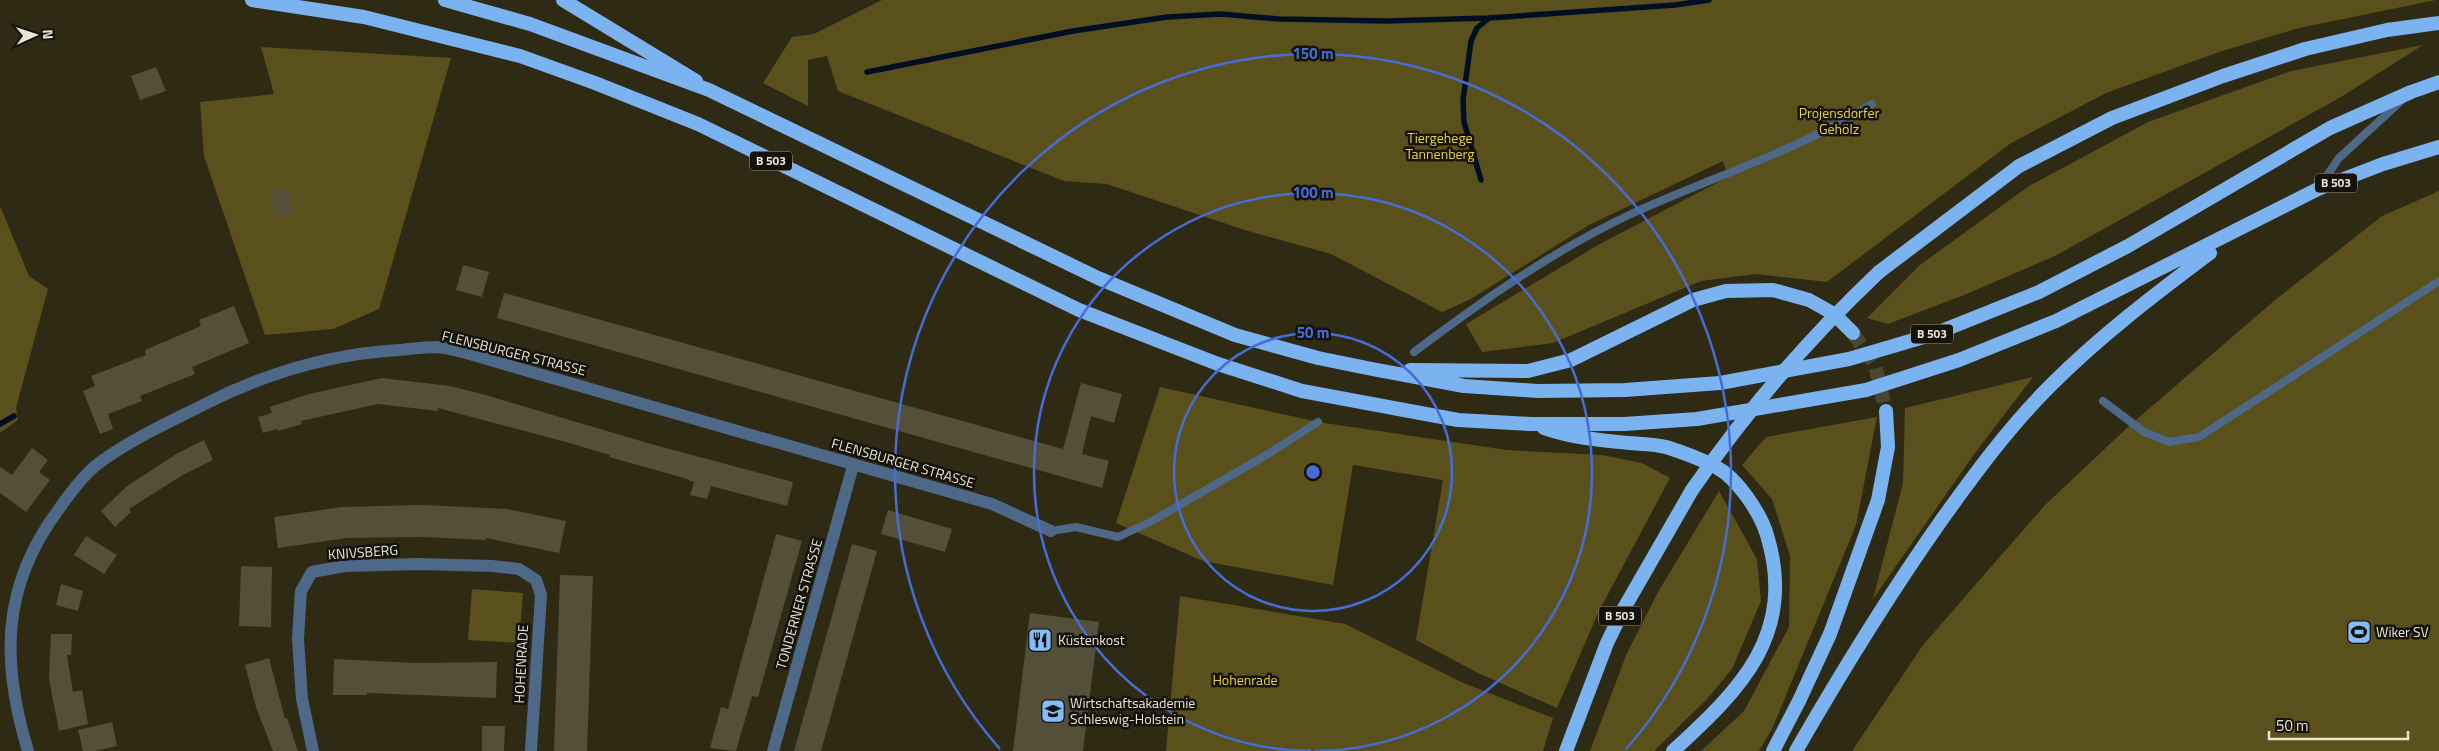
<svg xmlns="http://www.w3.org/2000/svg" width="2439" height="751" font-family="'Titillium Web',sans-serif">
  <rect width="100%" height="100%" fill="#2e2a14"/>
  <path fill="#5a501b" d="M882,0H2436L2299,28L2219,52L2106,93L2011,143L1827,282L1756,274L1701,281L1553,343L1482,352L1466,324L1598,245L1728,177L1723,161L1589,225L1469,300L1442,312L1331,254L1248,231L1107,184L1064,181L838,91L827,56L808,60V106L763,83L792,37L814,34Z
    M2423,45L2341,97L2055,256L1964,295L1888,324L1867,318L1920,265L2029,186L2148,122L2291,71Z
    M261,47L451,58L379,309L333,329L265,335L204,156L200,102L274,94Z
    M2439,191V751H1852L1923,645L2045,505L2129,426L2275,300L2382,216Z
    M0,206L29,276L48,289L16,408L18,420L0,433Z
    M2033,377L1975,453L1873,599L1903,483L1905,408Z
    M1160,387L1318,422L1507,450L1602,455L1642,463L1670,478L1599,611L1557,708L1478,673L1416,640L1443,480L1353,465L1333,585L1203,561L1116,523Z
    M1877,417L1856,525L1773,727L1759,751H1701L1744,711L1789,627L1790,556L1772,499L1742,465L1766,437Z
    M1719,491L1757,559L1761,601L1732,669L1707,699L1654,751H1590L1627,653L1658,592Z
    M472,589L523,593L519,643L468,640Z
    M1180,596L1345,624L1461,682L1553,718L1543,751H1166Z"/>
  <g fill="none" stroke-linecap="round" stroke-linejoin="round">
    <path stroke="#000e23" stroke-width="5.5" d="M867,72L1073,31L1167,17L1221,14L1279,19L1386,21L1489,18L1675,5L1709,0
      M1481,180L1464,122L1463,100L1471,41L1477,28L1489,18
      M0,424L14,416"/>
  </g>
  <path fill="#534f38" d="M156,67L166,91L140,100L131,76Z
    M287,187L293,212L276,217L270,191Z
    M463,265L489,272L482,297L456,290Z
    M504,293L1063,449L1081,383L1122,394L1114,423L1091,416L1082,454L1109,461L1102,488L497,318Z
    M234,306L249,343L192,367L195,374L140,396L142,401L108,414L113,429L100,434L83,391L95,386L91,376L146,355L145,350L201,326L199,320Z
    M382,378L450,386L482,394L651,444L793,482L787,506L711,486L707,499L690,495L694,482L684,478L609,457L610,455L566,442L438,408V411L378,404L301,421L302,424L278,431L277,429L263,433L258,417L272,413L270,407L309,394Z
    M204,440L213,460L181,476L129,509L131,512L115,527L101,511L127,486L178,453Z
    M32,448L48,460L39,472L50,480L26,512L0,493V467L12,475Z
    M422,505L507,509L566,521L559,553L486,538V540L421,537L347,538L278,548L274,517L342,507Z
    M888,510L952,529L945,552L881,534Z
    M776,534L802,541L758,697L752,696L736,751L710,748L721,707L728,709Z
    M86,536L117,555L104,574L74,555Z
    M852,544L877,551L821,751H794Z
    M241,566L272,567L271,627L239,626Z
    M560,575L593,576L587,751H554Z
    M61,584L83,591L78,611L56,605Z
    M1030,613L1099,622L1083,751H1013Z
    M51,634H72L71,655H67L73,692L82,690L88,724L59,731L49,679Z
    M269,658L285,719L287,718L298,751H273L256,707L245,665Z
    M334,659L414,663L497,662L496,698L367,693V695H333Z
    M112,722L117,746L96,751H83L78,730Z
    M482,726H505L504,751H482Z"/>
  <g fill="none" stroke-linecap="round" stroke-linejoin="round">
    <path stroke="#4a4631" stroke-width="14" stroke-dasharray="14 7" stroke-linecap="butt" d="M1853,333L1875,365L1886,411"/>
    <path stroke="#4e6987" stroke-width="8" d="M2319,187L2339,158L2402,100
      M1414,352C1482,301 1554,250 1631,214C1712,177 1797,151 1872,104
      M2103,401L2144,432L2169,442L2199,437L2439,281
      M1051,531L1076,527L1118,537L1152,521L1268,454L1318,422"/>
    <path stroke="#4e6987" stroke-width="12" d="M28,751C1,662 1,586 59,509C70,493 83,475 99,463C131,439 170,422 205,404C266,373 330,354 399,350C411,349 424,347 437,347C459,349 492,361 514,367L992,504L1051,531
      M313,751L302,699L298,639L301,591L312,572L345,566L419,564L492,566L519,569L536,580L541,595L531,751
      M773,751L853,466"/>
    <path stroke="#7bb3f0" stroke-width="14" d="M252,0L364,17L520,56L595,83L698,124L1079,310L1218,364L1302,391L1458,420L1531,424H1624L1697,419L1866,390L1959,360L2056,321L2318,189L2383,164L2439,147
      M445,0L530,24L709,90L1098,278L1235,335L1318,358L1372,369L1464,386L1538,391L1625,390L1720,383L1849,359L1934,334L2039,292L2128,246L2330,128L2411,92L2439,82
      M563,0L696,81
      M1879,272L2019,166L2112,118L2223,76L2305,49L2387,30L2439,23
      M1410,370L1528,371L1571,360L1693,300L1726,291L1773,290L1809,300L1834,314L1853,333
      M1544,428C1574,438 1598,440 1629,443C1641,444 1655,444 1666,447C1682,452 1701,459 1716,467C1737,478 1760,512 1767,535C1797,634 1741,689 1673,751
      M1566,751L1607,643L1623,610L1692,490
      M1773,751L1799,701L1830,634L1878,500L1888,447L1886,411
      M1796,751C1842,671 1890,593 1943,518C1976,472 2010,426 2050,386C2100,336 2154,295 2210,253"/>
    <path stroke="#7bb3f0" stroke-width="14" d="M1692,490C1747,410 1809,338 1879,272"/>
  </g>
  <g fill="none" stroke="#466cd8" stroke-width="2.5">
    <circle cx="1313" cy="472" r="139"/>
    <path d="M1311 751A279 279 0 1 1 1315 751"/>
    <path d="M1000 749A418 418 0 1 1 1626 749"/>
  </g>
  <defs>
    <g id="stadium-square" transform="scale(1.25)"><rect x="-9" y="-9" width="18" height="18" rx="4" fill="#83bcfb" stroke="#141209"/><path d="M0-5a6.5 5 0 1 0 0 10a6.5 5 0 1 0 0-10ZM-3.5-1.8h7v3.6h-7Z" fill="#111"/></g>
    <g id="restaurant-square" transform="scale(1.25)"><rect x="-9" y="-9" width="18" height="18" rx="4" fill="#83bcfb" stroke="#141209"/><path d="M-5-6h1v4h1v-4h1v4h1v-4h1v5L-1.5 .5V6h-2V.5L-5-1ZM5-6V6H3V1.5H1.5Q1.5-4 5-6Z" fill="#111"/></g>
    <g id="university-square" transform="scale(1.25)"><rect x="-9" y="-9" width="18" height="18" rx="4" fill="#83bcfb" stroke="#141209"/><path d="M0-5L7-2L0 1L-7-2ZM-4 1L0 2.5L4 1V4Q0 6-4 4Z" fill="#111"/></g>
  </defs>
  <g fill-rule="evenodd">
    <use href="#stadium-square" x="2359" y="632"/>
    <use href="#restaurant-square" x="1040" y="640"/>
    <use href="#university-square" x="1053" y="711"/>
  </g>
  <g text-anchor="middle" stroke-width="5" stroke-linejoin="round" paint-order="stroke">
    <g fill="#141209" stroke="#a8a69a" stroke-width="1">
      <rect x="750" y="151.5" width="42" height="19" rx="4"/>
      <rect x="2315" y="173.5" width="42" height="19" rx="4"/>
      <rect x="1911" y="324.5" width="42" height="19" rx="4"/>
      <rect x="1599" y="606.5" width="42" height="19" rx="4"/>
    </g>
    <g font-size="12" font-weight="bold" fill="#e8e5d8">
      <text x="771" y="165">B 503</text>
      <text x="2336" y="187">B 503</text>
      <text x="1932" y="338">B 503</text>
      <text x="1620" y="620">B 503</text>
    </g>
    <g font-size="14" fill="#ecd13f" stroke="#141209">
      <text x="1839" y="118">Projensdorfer<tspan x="1839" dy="16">Gehölz</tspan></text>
      <text x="1440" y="143">Tiergehege<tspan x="1440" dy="16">Tannenberg</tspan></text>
      <text x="1245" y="685">Hohenrade</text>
    </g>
    <g font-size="14" fill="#e8e5d8" stroke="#141209">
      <text transform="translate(514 353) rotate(14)" y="5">FLENSBURGER STRASSE</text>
      <text transform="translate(903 463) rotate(16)" y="5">FLENSBURGER STRASSE</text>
      <text transform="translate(363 552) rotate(-4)" y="5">KNIVSBERG</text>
      <text transform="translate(799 604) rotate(-74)" y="5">TONDERNER STRASSE</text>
      <text transform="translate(521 664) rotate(-87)" y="5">HOHENRADE</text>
    </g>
    <g font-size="14" fill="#e8e5d8" stroke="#141209" text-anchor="start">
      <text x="2376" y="637">Wiker SV</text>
      <text x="1058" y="645">Küstenkost</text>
      <text x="1070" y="708">Wirtschaftsakademie<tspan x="1070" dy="16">Schleswig-Holstein</tspan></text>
    </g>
  </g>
  <circle cx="1313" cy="472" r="8" fill="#466cd8" stroke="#141209" stroke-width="2.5"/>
  <g font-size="15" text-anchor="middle" font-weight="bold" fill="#466cd8" stroke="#141209" stroke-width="5" stroke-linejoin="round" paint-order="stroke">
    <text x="1313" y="59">150 m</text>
    <text x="1313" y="198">100 m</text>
    <text x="1313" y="338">50 m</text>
  </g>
  <g transform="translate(35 35) rotate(87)" stroke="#141209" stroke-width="4" paint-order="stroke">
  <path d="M0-4L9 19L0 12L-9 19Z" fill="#e8e5d8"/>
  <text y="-8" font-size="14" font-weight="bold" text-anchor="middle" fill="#e8e5d8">N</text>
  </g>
  <path d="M2269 731v8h139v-8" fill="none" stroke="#e8e5d8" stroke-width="2.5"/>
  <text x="2276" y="731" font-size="15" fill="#e8e5d8" stroke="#141209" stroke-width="4" paint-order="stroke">50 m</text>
</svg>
